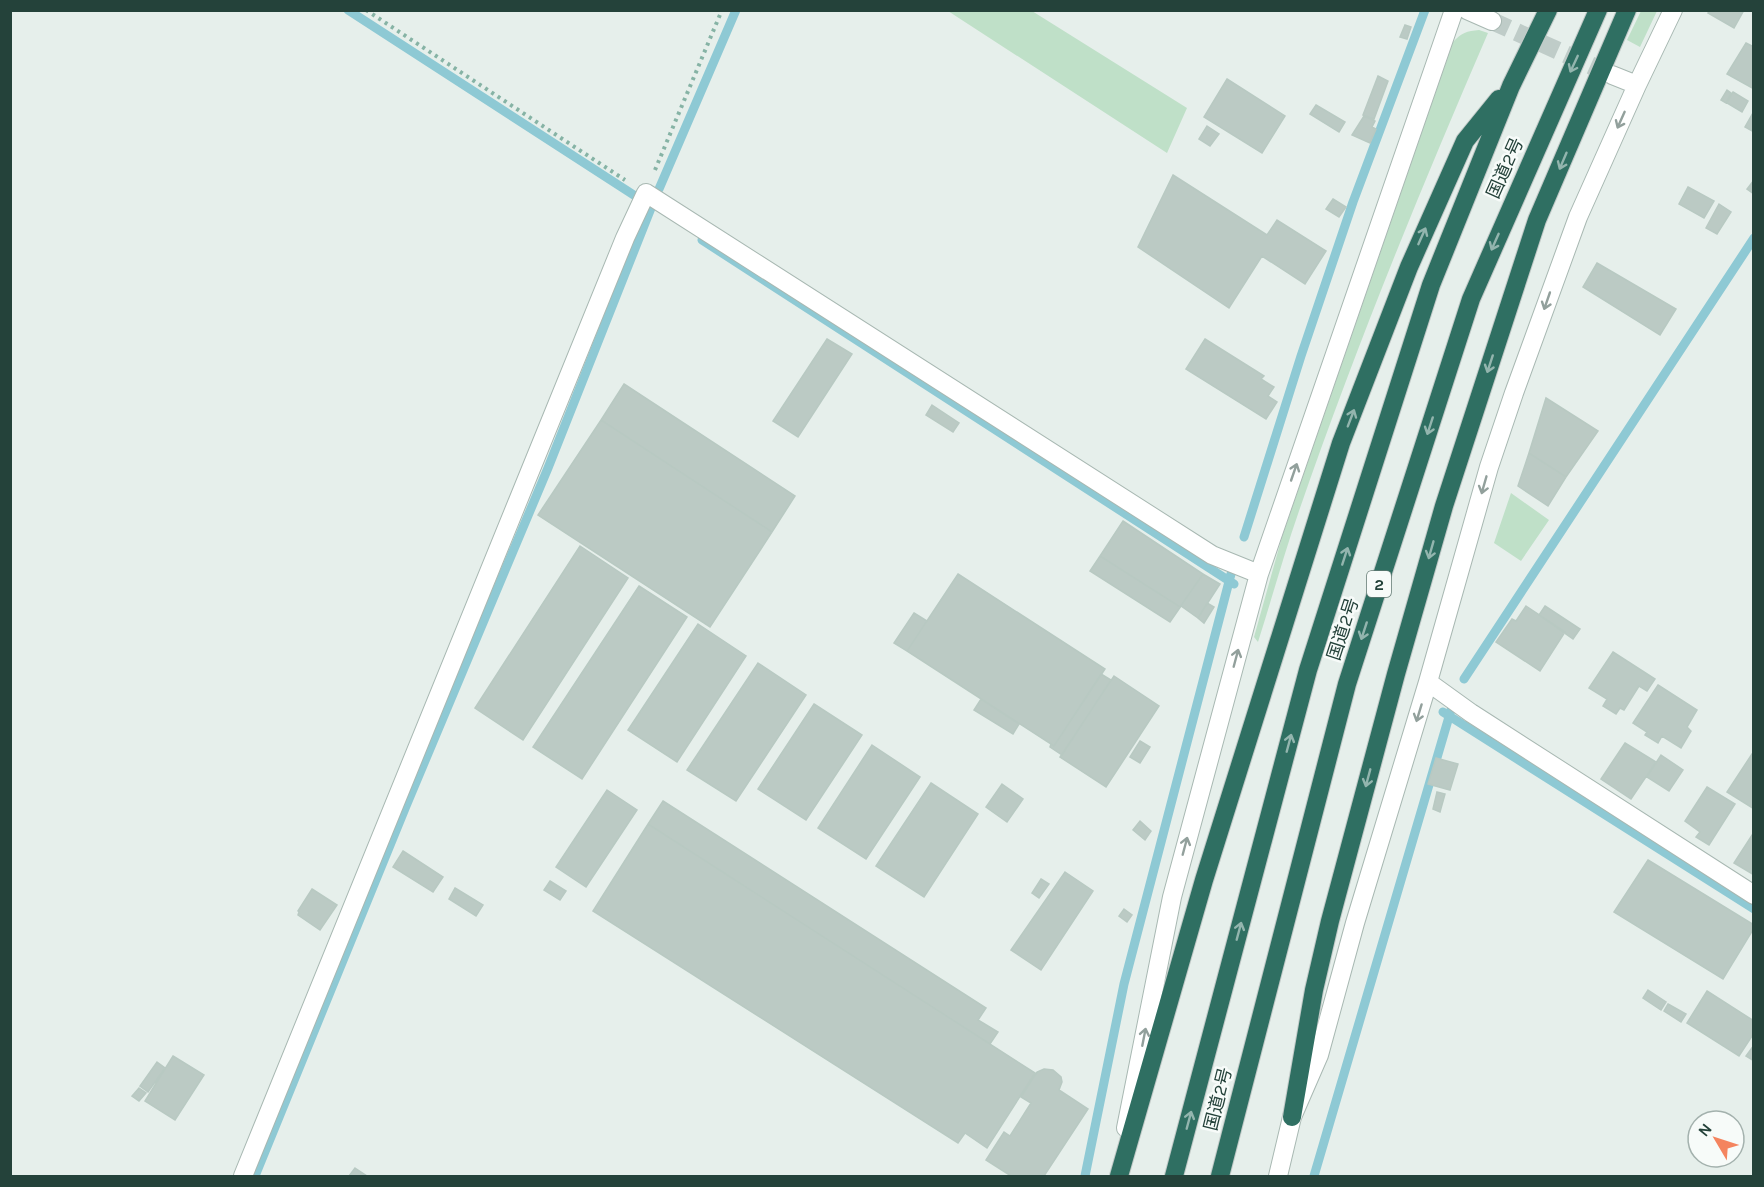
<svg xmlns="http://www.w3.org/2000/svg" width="1764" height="1187" font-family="Karla,'Noto Sans JP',sans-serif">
  <rect width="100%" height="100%" fill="#e6efeb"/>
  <path fill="#bfe0c8" d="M948,11H1032L1187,108L1167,153Z
    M1641,11H1657L1640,47L1627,40Z
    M1479,30L1488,33C1420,190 1355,349 1299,511C1284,554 1272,598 1258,642L1254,637L1282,537L1453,42C1461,33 1467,31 1479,30Z
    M1511,493L1549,520L1521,561L1494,543Z"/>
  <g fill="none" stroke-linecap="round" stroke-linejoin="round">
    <path stroke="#8ec9d4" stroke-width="9" d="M348,10L643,201
      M659,189L736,10
      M702,240L1234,584
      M1244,537L1301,356L1353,202L1425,10
      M1464,679L1754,238
      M1443,712L1754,909
      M255,1176L406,806L548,468L653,203
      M1085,1176L1124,984L1231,574
      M1314,1176L1451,710"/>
  </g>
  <path fill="#bbcac4" stroke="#b8c9c2" stroke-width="1.5" d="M1710,10H1744L1734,28L1708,13Z
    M1405,25L1411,27L1407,39L1400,37Z
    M1746,43L1754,47V89L1727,74Z
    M1378,76L1388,81L1374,119L1363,115Z
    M1227,79L1285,116L1262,153L1204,117Z
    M1727,90L1731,93L1726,103L1721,100Z
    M1733,92L1748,101L1742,112L1727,103Z
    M1316,105L1345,122L1339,132L1310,114Z
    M1754,111V132L1745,127Z
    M1364,116L1375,121L1372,127L1376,129L1370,143L1352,135Z
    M1207,126L1219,134L1210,146L1199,139Z
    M1173,175L1267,235L1277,220L1326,251L1305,284L1262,256L1229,308L1138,247Z
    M1754,180V194L1747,189Z
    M1688,187L1714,201L1704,218L1679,204Z
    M1333,199L1346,207L1339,217L1326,209Z
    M1719,204L1731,212L1717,234L1706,228Z
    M1597,263L1676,309L1660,335L1583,287Z
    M827,339L852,354L798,437L773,421Z
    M1205,339L1264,376L1261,379L1274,387L1268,396L1277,402L1266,419L1186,369Z
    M624,384L795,496L772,532L601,420Z
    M1546,398L1598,431L1566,477L1529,453Z
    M932,405L959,423L953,432L926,415Z
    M601,420L772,532L710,627L538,515Z
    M1529,453L1566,477L1548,506L1518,486Z
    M1123,521L1203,574L1180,607L1100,556Z
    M580,546L628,578L523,740L475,708Z
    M1100,556L1180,607L1203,574L1220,584L1198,618L1181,606L1170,622L1090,571Z
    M958,574L1105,669L1054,746L907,651Z
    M639,586L687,617L582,779L533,747Z
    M1207,603L1214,607L1204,623L1198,618Z
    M1526,606L1565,632L1540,671L1496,642L1512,619L1516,621Z
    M1545,606L1580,629L1573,639L1539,615Z
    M914,613L927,621L907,651L894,643Z
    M698,624L746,656L677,762L628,730Z
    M1613,652L1655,679L1647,691L1639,686L1624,710L1620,708L1616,714L1603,706L1607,699L1589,688Z
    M758,663L806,695L736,801L687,770Z
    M1101,674L1111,680L1062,755L1050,747L1051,744L1054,746Z
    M1114,676L1159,706L1106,787L1060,757Z
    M1658,685L1697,710L1687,727L1691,731L1681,748L1662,736L1658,743L1645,735L1647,732L1633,723Z
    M981,699L1019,724L1013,734L974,710Z
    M814,704L862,735L806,820L758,789Z
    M1140,741L1150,747L1140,763L1130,757Z
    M1625,743L1656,762L1631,799L1601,779Z
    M872,745L920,777L866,859L818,828Z
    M1752,754L1754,755V809L1727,792Z
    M1661,755L1683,770L1669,791L1647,777Z
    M1436,758L1458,764L1450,790L1428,784Z
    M931,783L978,814L924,897L876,866Z
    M1002,784L1023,799L1007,822L986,807Z
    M1707,787L1735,804L1709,845L1696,837L1700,832L1685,821Z
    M607,790L637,810L586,887L556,867Z
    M1437,792L1445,794L1440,812L1433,809Z
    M663,801L986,1008L978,1020L998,1032L990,1044L648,824Z
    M1140,821L1151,831L1145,840L1133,830Z
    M648,824L1035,1073L987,1148L965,1133L958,1143L593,911Z
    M1754,832V875L1734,863Z
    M403,851L443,877L433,892L393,867Z
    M1648,860L1754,925V928L1723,979L1614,912Z
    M1065,872L1093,891L1041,970L1011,950Z
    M1041,879L1049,884L1039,898L1032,893Z
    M550,881L566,891L560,900L544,890Z
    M455,888L483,905L476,916L449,899Z
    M312,889L337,905L320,930L298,915L299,912L298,911Z
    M1124,909L1132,915L1127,922L1119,916Z
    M1648,990L1666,1002L1661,1010L1643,998Z
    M1707,991L1754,1021V1033L1739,1056L1687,1023Z
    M1668,1004L1686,1014L1681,1022L1664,1011Z
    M1754,1045V1061L1746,1056Z
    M173,1056L204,1075L175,1120L145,1101Z
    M157,1062L165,1068L148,1092L140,1086Z
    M1044,1069L1053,1070L1061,1077L1062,1082L1059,1090L1088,1109L1044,1176H1011L986,1160L1004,1132L1010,1136L1031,1103L1021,1097L1037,1072Z
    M139,1088L146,1093L139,1101L132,1096Z
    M355,1168L367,1176H349Z"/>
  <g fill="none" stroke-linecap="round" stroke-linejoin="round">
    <path stroke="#bfccc8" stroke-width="18" stroke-dasharray="18 9" stroke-linecap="butt" d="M1492,21L1612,75"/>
    <g stroke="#a8b8b2" stroke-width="20">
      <path id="minor" d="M1467,10L1492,21
        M1612,75L1637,85
        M1428,682L1471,713L1754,895
        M1126,1128L1172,897L1259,574L1454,10
        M243,1176L625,238L646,193L1212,555L1259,574
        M1278,1176L1292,1117L1319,1055L1355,923L1428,682L1489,467L1514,393L1578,217L1637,85L1673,10"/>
    </g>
    <g stroke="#c2cac8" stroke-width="20">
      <path id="highway" d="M1292,1117L1314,990L1330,921L1396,674L1444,506L1537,220L1627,10
        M1119,1176L1204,880L1341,443L1409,267L1465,141L1499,99
        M1174,1176L1308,670L1431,285L1511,86L1548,10
        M1220,1176L1347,684L1471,299L1598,10"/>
    </g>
    <path stroke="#86b3a5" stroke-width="4" stroke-dasharray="3 4.5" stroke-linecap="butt" d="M366,10L625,180
      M655,170L722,10"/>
    <use href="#minor" stroke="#fff" stroke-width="18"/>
    <use href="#highway" stroke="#2f6f62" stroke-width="18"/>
  </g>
  <defs><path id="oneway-shaft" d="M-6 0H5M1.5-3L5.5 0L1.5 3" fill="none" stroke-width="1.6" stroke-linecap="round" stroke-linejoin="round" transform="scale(1.5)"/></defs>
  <g stroke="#93b5ae">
    <use href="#oneway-shaft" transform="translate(1574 64) rotate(115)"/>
    <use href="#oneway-shaft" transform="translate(1563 161) rotate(113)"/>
    <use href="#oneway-shaft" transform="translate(1422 236) rotate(-66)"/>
    <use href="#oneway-shaft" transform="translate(1495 242) rotate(114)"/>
    <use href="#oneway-shaft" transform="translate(1490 364) rotate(108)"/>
    <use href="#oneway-shaft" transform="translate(1351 418) rotate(-69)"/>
    <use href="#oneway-shaft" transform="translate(1430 426) rotate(108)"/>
    <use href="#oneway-shaft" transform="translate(1431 550) rotate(106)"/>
    <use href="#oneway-shaft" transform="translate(1345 556) rotate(-72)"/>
    <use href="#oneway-shaft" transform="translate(1364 631) rotate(108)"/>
    <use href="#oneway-shaft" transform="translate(1289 743) rotate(-75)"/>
    <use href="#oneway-shaft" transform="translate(1368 778) rotate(105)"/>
    <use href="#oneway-shaft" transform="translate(1239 931) rotate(-75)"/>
    <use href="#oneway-shaft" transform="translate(1189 1120) rotate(-75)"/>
  </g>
  <g stroke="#92a09c">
    <use href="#oneway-shaft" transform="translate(1621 120) rotate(114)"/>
    <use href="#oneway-shaft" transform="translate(1547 301) rotate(109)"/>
    <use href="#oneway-shaft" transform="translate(1294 472) rotate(-71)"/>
    <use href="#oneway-shaft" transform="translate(1484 485) rotate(106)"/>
    <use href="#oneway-shaft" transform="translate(1236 658) rotate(-75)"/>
    <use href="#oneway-shaft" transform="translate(1419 713) rotate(107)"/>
    <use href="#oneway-shaft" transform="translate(1185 846) rotate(-75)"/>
    <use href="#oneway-shaft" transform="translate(1144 1037) rotate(-79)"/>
  </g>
  <g text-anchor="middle" stroke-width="5" stroke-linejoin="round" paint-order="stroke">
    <rect fill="#f7fbf9" stroke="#637a73" stroke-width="1.5" x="1367" y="571" width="24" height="26" rx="4.5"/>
    <g font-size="16" font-weight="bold" fill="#24423a">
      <text x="1379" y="590">2</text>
    </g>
    <g font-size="18" fill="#24423a" stroke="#f7fbf9">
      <text transform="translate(1505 168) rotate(-66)" y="6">国道2号</text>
      <text transform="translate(1343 629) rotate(-72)" y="6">国道2号</text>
      <text transform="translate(1218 1099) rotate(-76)" y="6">国道2号</text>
    </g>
  </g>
  <rect width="1764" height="1187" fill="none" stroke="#24423a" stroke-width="24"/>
  <g transform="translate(1716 1139) rotate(309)"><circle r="28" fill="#f7fbf9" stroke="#a3b1ad" stroke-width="1.5"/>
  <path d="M0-4.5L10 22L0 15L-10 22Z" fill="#f4845f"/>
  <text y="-9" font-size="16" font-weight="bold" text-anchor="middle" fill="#24423a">N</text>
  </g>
</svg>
